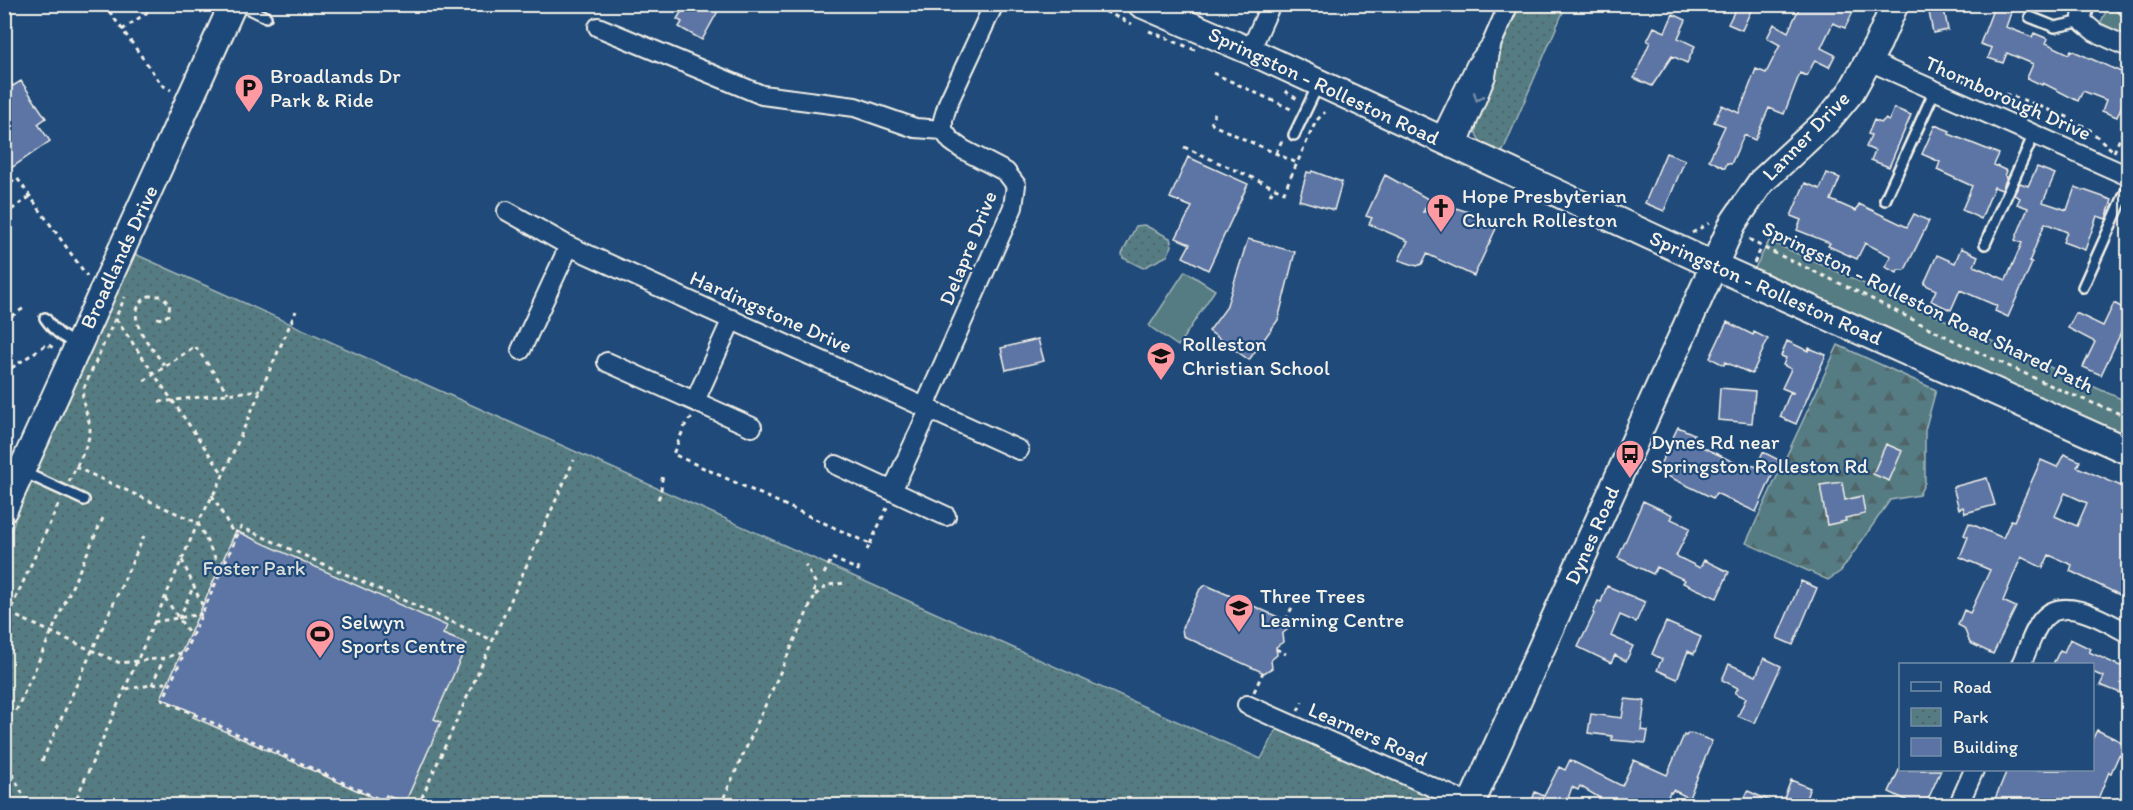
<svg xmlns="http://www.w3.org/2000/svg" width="2133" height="810" font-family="Itim,sans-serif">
  <defs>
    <pattern id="forest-firs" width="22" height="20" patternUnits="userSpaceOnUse" patternTransform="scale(1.5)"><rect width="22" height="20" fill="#557c83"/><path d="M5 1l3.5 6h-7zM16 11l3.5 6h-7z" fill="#506568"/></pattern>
    <pattern id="park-dots" width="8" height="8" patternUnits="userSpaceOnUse" patternTransform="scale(1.5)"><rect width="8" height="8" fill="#557c83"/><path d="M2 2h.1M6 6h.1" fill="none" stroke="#506568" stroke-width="1.8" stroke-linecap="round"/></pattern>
  </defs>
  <rect width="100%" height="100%" fill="#1f4a7a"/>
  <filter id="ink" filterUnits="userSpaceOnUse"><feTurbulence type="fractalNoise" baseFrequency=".0167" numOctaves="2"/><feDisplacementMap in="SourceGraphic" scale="12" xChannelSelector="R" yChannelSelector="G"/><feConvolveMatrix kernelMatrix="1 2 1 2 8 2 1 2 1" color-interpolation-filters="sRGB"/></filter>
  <g filter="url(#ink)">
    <path fill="#557c83" stroke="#a4b6b6" stroke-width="1.5" d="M2109,5L2128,14V39L2099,26Z
      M1769,241L2128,402V436L1755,268Z
      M1185,271L1215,290L1178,346L1149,326Z"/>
    <path fill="url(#forest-firs)" stroke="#a4b6b6" stroke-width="1.5" d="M1838,345L1936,390L1925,430V482L1919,495L1890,500L1841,571L1828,580L1746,543Z"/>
    <path fill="url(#park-dots)" stroke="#a4b6b6" stroke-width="1.5" d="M1520,5H1566L1502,153L1481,144L1476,133V119L1496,72L1501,48Z
      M1144,225L1170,238L1172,246L1167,256L1143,268L1123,258L1122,254L1136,226Z
      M135,254L1261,759L1278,727L1443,801L1448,805L5,806L4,568L10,534L21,502Z"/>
    <path fill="#5b74a5" stroke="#f4f1e8" stroke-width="1.5" fill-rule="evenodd" d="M686,4H718L715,9L718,11L702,40L679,27L682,22L677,19Z
      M1738,4H1754L1742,30L1728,24Z
      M1801,4H1835L1853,12L1845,28L1833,23L1821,48L1835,55L1829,67L1815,60L1807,76L1800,73L1784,114L1769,108L1755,140L1744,135L1731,164L1727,163L1725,168L1709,160L1725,126L1714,122L1722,105L1739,113L1756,69L1766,73L1780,45L1767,38L1774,24L1788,32Z
      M1995,4H2014L2006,27L2032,37L2034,33L2048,39L2046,43L2069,54L2071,50L2128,75V90L2117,117L2102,111L2106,100L2083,91L2078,101L2043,83L2042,85L2027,78L2033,64L2007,53L2003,63L1988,58L1992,48L1980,44Z
      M1944,9L1948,30L1933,33L1929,12Z
      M1673,14L1686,20L1678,38L1695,46L1687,63L1672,56L1652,86L1634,78L1650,42L1647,41L1654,27L1665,32Z
      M4,73L13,86L21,81L46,118L38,124L50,141L4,173Z
      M1894,108L1911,115L1889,167L1871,160L1875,151L1866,147L1871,135L1868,134L1874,120L1881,123L1885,119L1889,121Z
      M1935,125L1950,131L1949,134L1999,154L1994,165L2007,171L2005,176L2007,177L2002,190L1994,187L1981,219L1962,210L1972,186L1937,170L1940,162L1922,154Z
      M1666,153L1685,160L1664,211L1645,203Z
      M1188,157L1248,184L1208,270L1183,257L1190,244L1176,238L1192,207L1170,198Z
      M2037,167L2055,174L2043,202L2067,210L2075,187L2112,200L2106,219L2097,216L2085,250L2063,242L2067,232L2045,223L2029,262L2032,263L2008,317L1995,311L1997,306L1960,290L1951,310L1931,301L1936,290L1924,284L1937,255L1955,263L1961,248L1978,256L1974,266L2006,280L2022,243L2015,240L2028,208L2017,204L2020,198L2014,195L2020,183L2028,186Z
      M1312,171L1342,182L1334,210L1299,200L1307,172L1311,173Z
      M1827,173L1840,178L1831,200L1856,211L1859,204L1907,227L1914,214L1929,221L1905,270H1898L1897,273L1885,267L1891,256L1865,243L1857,259L1828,246L1830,243L1797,230L1801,220L1791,216L1805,183L1820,189Z
      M1385,175L1430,200L1423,212L1453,207L1499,222L1474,276L1427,254L1422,264L1417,266L1399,260L1408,241L1369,224L1372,218L1366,216Z
      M1248,239L1295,252L1278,320L1249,360L1209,331L1226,308Z
      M2114,303L2128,311V318L2101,375L2083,367L2095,342L2068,328L2076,313L2103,326Z
      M1727,322L1753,335L1754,332L1768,339L1752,374L1725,362L1724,365L1710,358Z
      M1038,339L1044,361L1006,370L1001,348Z
      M1787,341L1808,351L1809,348L1826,355L1796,424L1780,417L1790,393H1794L1782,388L1791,369L1783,365L1786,358L1781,356Z
      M1720,388L1755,391L1752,423L1718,420Z
      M1678,427L1694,434L1690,441L1750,470L1752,465L1756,467L1763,452L1779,460L1756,512L1716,493L1713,498L1657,471Z
      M1886,444L1902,451L1889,481L1873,474Z
      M2064,454L2080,461L2077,467L2128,489V599L2070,571L2072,565L2049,555L2043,568L2021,557L2003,601L2016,607L1993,654L1970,643L1964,628L1958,625L1964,610L1970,613L1990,570L1960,557L1968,537L1964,535L1969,523L2003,538L2011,520L2014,521L2041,460L2057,467ZM2065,493L2087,503L2077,526L2055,516Z
      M1987,478L1995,505L1965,513L1963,507L1959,509L1953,487Z
      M1842,482L1845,500L1862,496L1865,514L1845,518L1846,521L1827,525L1820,485Z
      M1643,501L1673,515L1671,519L1690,528L1676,556L1700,568L1704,560L1729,572L1717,598L1683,583L1685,580L1657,567L1653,574L1618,558Z
      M236,531L447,626L443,634L467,644L434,719L441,722L405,803L386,795L383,802L193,717L195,713L161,698Z
      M1801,581L1817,588L1793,645L1777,638Z
      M1206,585L1287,621L1288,629L1282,634L1283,642L1276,647L1277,655L1271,660L1272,668L1264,673L1183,636L1182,628L1200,589Z
      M1607,586L1645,602L1636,622L1620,615L1611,636L1633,646L1626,661L1615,655L1611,663L1578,647L1594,614L1593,613L1598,601L1601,602Z
      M1666,622L1701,637L1694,654L1688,651L1677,679L1657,670L1662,659L1652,654Z
      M2070,639L2091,649L2089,652L2120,666L2128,662V696L2100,685L2104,677L2092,672V664H2053L2060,650L2064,652Z
      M1764,658L1781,666L1755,723L1738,716L1746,698L1735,693L1738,688L1722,680L1729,664L1756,676Z
      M1625,699L1645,701L1641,730L1648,731L1646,743L1612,740V736L1588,733L1591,714L1622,718Z
      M2097,730L2128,745L2123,757L2119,755L2111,773L2109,772L2095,806H1992L2007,770H2092V740Z
      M1688,733L1690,734L1691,733L1712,741L1689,798L1673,790L1671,793L1670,792L1664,806H1613L1580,786L1578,790L1572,787L1566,804L1567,806H1530L1535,792L1544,796L1559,767L1565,770L1570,760L1622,786L1634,760L1667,775L1684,735L1686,736Z
      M1899,770H1941L1925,806H1904L1906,800L1889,792Z
      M1791,780L1810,788L1803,806H1781Z
      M1748,791L1781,806H1741Z"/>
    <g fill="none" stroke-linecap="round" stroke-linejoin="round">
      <g stroke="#f4f1e8" stroke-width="14">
        <path id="lane" d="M238,4L266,17
          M2030,17L2055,27L2083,21
          M1294,135L1319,83
          M1885,200L1935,90
          M1985,244L2034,134
          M2083,287L2128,187
          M45,318C54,331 62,337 76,344
          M23,472L84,500"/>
      </g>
      <g stroke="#f4f1e8" stroke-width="22">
        <path id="street" d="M2085,4L2082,17L2084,23L2095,32L2128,47
          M2124,4L2128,7
          M598,27L762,95L855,107L915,128L943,130
          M1250,51L1271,4
          M1869,61L2128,176
          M1440,139L1476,65L1491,45L1509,4
          M1457,147L1486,76L1491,46
          M507,211L569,246L1019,450
          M521,350L569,246
          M607,362L752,427
          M695,401L732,319
          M925,406L1013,207L1016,185L1006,172L962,149L951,141L943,130V120L948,103L994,4
          M836,465L946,516
          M892,491L930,408
          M2021,664C2028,650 2033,630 2043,619C2065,594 2106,622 2128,633
          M1247,705L1471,804
          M1958,806L1974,770"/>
      </g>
      <g stroke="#f4f1e8" stroke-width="30">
        <path id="secondary" d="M1141,4L1250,51L1713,265L2128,451
          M4,509L233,4
          M1470,806L1733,223L1761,182L1827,121L1851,92L1878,43L1895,4"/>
      </g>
      <path stroke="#f4f1e8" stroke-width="3" stroke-dasharray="4.5 4.5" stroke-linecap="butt" d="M104,4L162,85L171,90
        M1089,4L1132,24
        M122,30L159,4
        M1149,31L1195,50
        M1213,73L1293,110
        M1945,75L2021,99L2070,118L2090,130L2112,150
        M1285,91L1297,99
        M1215,113L1211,121L1213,125L1297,163
        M1184,147L1284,192L1316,121L1325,112
        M2114,152L2128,120
        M1276,153L1283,138
        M4,183L7,186L17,178L87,276
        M1270,195L1274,188
        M4,215L31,196
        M1692,233L1709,223
        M1749,239L1762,247L1856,291L1967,347L2065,392L2128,417
        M1754,263L1762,247
        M157,318L163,319L168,315L170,304L162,296H149C118,314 152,347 165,366
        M116,319L223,474
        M4,321L24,308
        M4,373L47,344L55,349
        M144,381L195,346L228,393
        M159,402L260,390
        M692,418L687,421L673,454L870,544L867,550
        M75,467L198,523L221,570
        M69,482C75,468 91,442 90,428C89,415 81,404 83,390L125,297
        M212,495L236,538
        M658,499C663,490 660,484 663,476
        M870,544L887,508
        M182,560L204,609
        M824,574L832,558L858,570L860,565
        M815,595L828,585L845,583
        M165,598L191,636
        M9,613L120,663L164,658L184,652
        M179,619L194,585
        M1286,620L1294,603
        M154,622L202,614
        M4,624L60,501
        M1276,649L1286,654
        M152,685L164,658
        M126,689L171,682
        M1254,692L1263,672
        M16,711L103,518
        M1298,711L1302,702
        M4,758L29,806
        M42,761L144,536
        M73,806L198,523L220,482L296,311
        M394,806L163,700L241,527L492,640
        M418,806L574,460
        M720,806L814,597L815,582L805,565"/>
      <use href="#lane" stroke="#1f4a7a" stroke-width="9"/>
      <use href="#street" stroke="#1f4a7a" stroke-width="18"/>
      <use href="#secondary" stroke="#1f4a7a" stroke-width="26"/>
    </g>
    <defs><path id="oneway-chevron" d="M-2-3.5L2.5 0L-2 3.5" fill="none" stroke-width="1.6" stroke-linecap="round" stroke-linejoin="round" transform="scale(1.5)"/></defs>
    <use stroke="#748da6" href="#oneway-chevron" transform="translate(1478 97) rotate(111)"/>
  </g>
  <defs>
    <g id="parking-pin" transform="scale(1.5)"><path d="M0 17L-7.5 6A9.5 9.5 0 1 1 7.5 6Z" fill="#ff9aa2" stroke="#1f4a7a"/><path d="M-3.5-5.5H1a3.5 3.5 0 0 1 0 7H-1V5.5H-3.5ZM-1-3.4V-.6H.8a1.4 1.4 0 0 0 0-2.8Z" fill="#111"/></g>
    <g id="church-pin" transform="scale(1.5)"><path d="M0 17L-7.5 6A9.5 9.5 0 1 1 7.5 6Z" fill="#ff9aa2" stroke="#1f4a7a"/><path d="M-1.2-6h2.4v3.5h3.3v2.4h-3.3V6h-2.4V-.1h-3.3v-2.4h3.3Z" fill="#111"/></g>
    <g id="school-pin" transform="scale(1.5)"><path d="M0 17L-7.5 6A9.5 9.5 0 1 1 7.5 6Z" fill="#ff9aa2" stroke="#1f4a7a"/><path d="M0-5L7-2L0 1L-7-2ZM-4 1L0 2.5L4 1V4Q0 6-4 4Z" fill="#111"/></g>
    <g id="bus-pin" transform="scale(1.5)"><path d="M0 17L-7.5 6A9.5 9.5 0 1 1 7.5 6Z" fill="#ff9aa2" stroke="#1f4a7a"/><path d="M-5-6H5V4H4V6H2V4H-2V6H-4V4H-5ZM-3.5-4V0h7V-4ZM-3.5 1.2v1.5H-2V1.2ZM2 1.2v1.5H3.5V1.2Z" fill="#111"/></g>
    <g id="stadium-pin" transform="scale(1.5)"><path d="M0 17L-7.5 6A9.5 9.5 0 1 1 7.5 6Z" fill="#ff9aa2" stroke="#1f4a7a"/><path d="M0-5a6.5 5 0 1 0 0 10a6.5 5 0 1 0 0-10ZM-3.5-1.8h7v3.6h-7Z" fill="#111"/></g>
  </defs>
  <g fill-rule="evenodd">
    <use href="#parking-pin" x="249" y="88"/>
    <use href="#church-pin" x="1441" y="208"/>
    <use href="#school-pin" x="1161" y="356"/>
    <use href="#bus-pin" x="1630" y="454"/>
    <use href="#school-pin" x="1239" y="608"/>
    <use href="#stadium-pin" x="320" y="634"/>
  </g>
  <g text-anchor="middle" stroke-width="4.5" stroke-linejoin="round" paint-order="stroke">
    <g font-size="21" fill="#f4f1e8" stroke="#1f4a7a" text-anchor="start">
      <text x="270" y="83">Broadlands Dr<tspan x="270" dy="24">Park &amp; Ride</tspan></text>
      <text x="1462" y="203">Hope Presbyterian<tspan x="1462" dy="24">Church Rolleston</tspan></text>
      <text x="1182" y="351">Rolleston<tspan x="1182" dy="24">Christian School</tspan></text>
      <text x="1651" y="449">Dynes Rd near<tspan x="1651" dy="24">Springston Rolleston Rd</tspan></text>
      <text x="1260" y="603">Three Trees<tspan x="1260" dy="24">Learning Centre</tspan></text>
      <text x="341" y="629">Selwyn<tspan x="341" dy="24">Sports Centre</tspan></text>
    </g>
    <g font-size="21" fill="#f4f1e8" stroke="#1f4a7a">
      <text transform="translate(1324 86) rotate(25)" y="7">Springston - Rolleston Road</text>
      <text transform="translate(2008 98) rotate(24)" y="7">Thornborough Drive</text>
      <text transform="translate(1806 136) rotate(-46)" y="7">Lanner Drive</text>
      <text transform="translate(968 248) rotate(-68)" y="7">Delapre Drive</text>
      <text transform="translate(119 257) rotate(-65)" y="7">Broadlands Drive</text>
      <text transform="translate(1766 288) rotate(24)" y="7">Springston - Rolleston Road</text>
      <text transform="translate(1928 307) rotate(26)" y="7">Springston - Rolleston Road Shared Path</text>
      <text transform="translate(771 312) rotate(24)" y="7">Hardingstone Drive</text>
      <text transform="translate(1592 535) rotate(-66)" y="7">Dynes Road</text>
      <text transform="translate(1368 734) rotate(24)" y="7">Learners Road</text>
    </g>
    <g font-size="21" fill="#dcdfd9" stroke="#1f4a7a">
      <text x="254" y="575">Foster Park</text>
    </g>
  </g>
  <rect width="2133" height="810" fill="none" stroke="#1f4a7a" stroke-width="24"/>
  <rect x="12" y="12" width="2109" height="786" fill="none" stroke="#f4f1e8" stroke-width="2" filter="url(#ink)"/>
  <rect x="1899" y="663" width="195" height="108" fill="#1f4a7a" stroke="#748da6" stroke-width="1.5"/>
  <rect x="1911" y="682" width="30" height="9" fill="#1f4a7a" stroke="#748da6" stroke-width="1.5"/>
  <text x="1953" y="693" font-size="18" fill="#f4f1e8">Road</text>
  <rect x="1911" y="708" width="30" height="18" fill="url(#park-dots)" stroke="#748da6" stroke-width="1.5"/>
  <text x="1953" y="723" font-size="18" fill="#f4f1e8">Park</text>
  <rect x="1911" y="738" width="30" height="18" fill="#5b74a5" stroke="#748da6" stroke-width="1.5"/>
  <text x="1953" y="753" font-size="18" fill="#f4f1e8">Building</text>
</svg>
